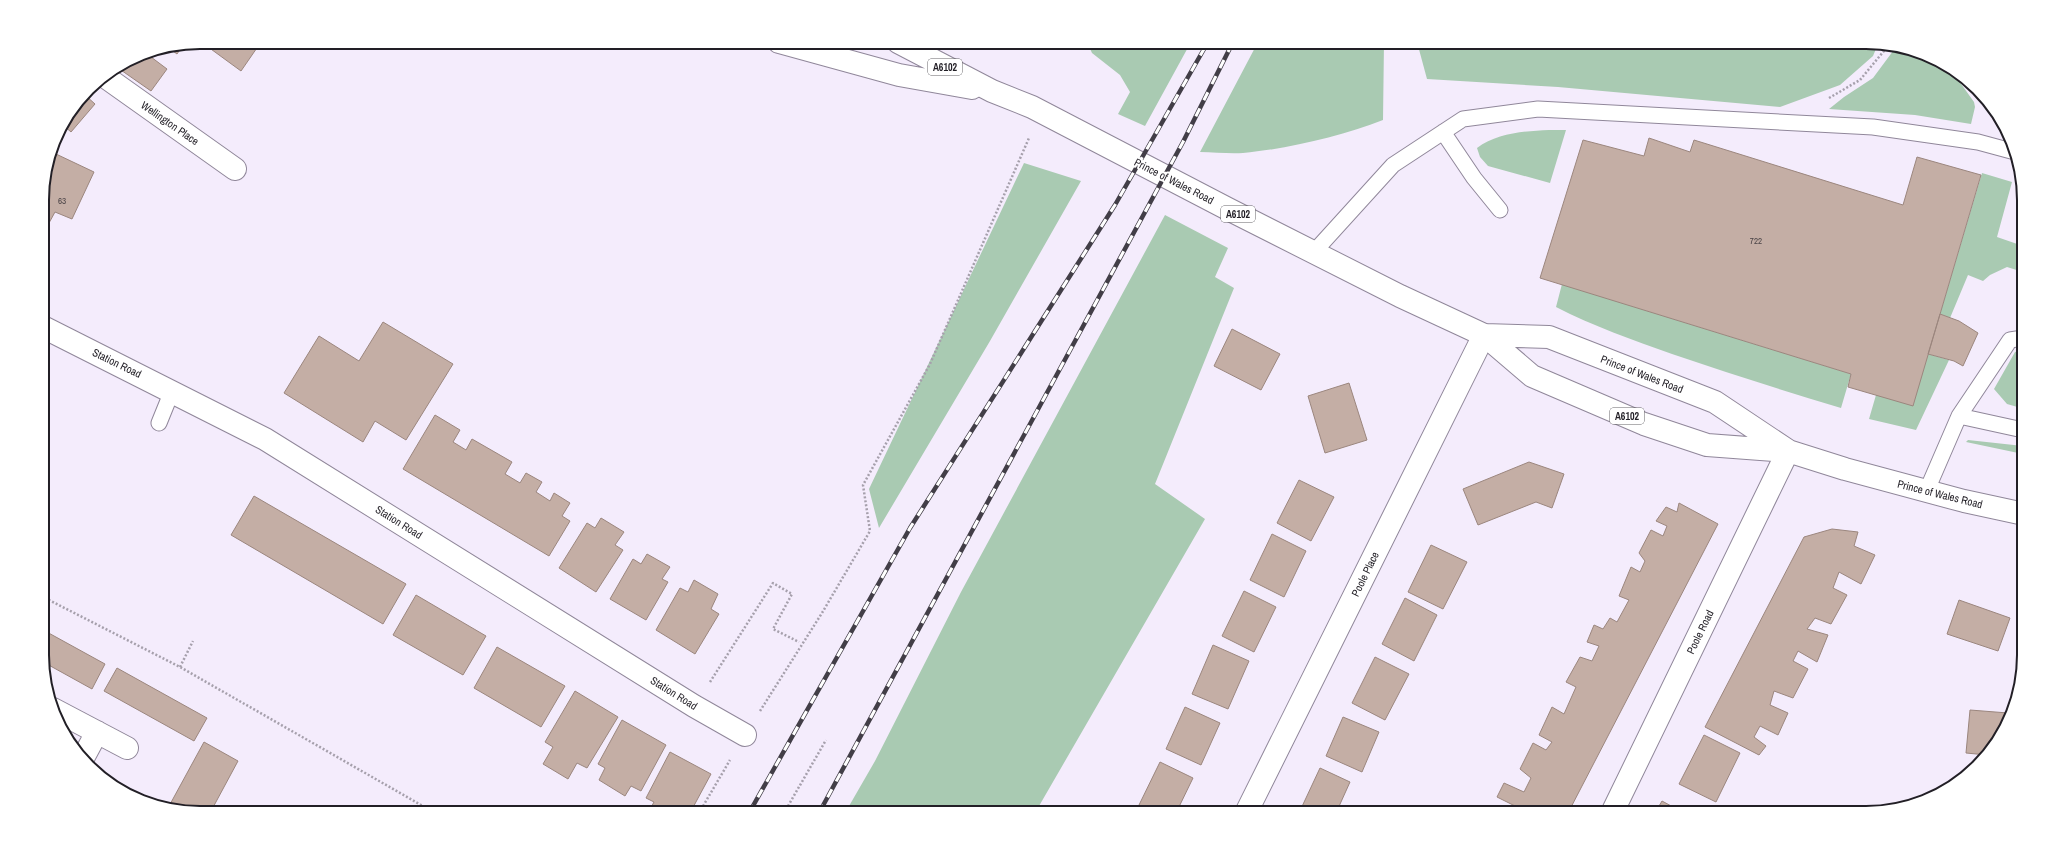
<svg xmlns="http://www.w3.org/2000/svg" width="2066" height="855" font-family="'Archivo Narrow',sans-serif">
  <rect width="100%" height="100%" fill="#f4ecfc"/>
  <path fill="#a9cab2" d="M1087,42H1191L1145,126L1118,114L1130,92L1120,75L1092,53Z
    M1258,42H1384L1383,120C1342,136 1287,149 1243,153C1229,154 1214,152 1200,152Z
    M1417,42H1866L1878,44L1873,56L1840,85L1780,107L1558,87L1427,79Z
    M1896,47L1917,50L1949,67L1974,102L1975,107L1971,124L1915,115L1829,109L1844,97L1873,78Z
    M1969,83L1991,104L1993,107H1985Z
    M1549,130H1566L1550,183L1488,166L1480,157L1477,148C1497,133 1525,131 1549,130Z
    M1024,163L1081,181L990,341L879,528L869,489Z
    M1982,173L2012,182L1997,237L2023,246V272L2007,267L1990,275L1983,281L1968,275L1950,318L1940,314Z
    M1165,215L1228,248L1215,277L1234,288L1155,484L1205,519L1035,813H845L875,761L961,592Z
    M1562,284L1851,374L1841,408C1784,391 1728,373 1672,354C1633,340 1593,326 1556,307Z
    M2023,350V407L2021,408L2007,404L1994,389L2015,352Z
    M1928,354L1949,360L1916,430L1869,419L1876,395Z
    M1968,440L2023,446V454L1966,442Z"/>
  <path fill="#c4aea5" stroke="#9b867e" d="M205,42H261L241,71L204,44Z
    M183,45L177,54L169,48Z
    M156,51L151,57L167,69L151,91L118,68L140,54Z
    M85,95L95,104L71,132L63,125Z
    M1649,138L1690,152L1694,140L1903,205L1917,157L1981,175L1913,406L1848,387L1851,374L1540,278L1583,140L1644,156Z
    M56,154L94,172L72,219L55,212L43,234L42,190L47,173Z
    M1940,314L1959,321L1978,333L1963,366L1954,361L1928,354Z
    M383,322L453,364L406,440L375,421L363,442L284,393L319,336L359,361Z
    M1232,329L1280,354L1261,390L1214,366Z
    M1349,383L1367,440L1325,453L1308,396Z
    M435,415L460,430L453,442L466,450L472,439L512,462L505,474L520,483L526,473L542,482L536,492L550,501L554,493L570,503L562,516L570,521L549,556L403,469Z
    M1529,462L1564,474L1552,508L1536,502L1478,525L1463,489Z
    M1299,480L1334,497L1311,541L1277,523Z
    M254,496L406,584L383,624L231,535Z
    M1679,503L1718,524L1568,813H1529L1497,797L1504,783L1524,792L1531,778L1520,769L1533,743L1546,750L1552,742L1539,735L1552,707L1564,714L1576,687L1566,682L1580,657L1592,661L1599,646L1587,642L1594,625L1603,629L1610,618L1617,622L1629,600L1619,596L1631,567L1640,572L1645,561L1639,553L1651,530L1663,536L1667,526L1656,521L1666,507L1677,512Z
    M601,518L624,532L615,545L623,550L596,592L559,568L587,523L595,528Z
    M1832,529L1858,532L1854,546L1875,555L1861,584L1839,572L1833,588L1847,595L1831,624L1815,618L1807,629L1828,635L1817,662L1798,651L1793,661L1808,669L1793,698L1774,691L1770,705L1788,713L1778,735L1760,726L1754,737L1766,746L1759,755L1705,727L1804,537Z
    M1272,534L1306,551L1284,597L1250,580Z
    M1431,545L1467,562L1443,609L1408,592Z
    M647,554L670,567L662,579L668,582L646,620L610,599L633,559L641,564Z
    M694,580L718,594L711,609L719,614L695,654L656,630L680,588L688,592Z
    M1244,591L1276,607L1254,652L1222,636Z
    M416,595L486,636L463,675L393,635Z
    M1405,598L1437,615L1414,661L1382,644Z
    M1959,600L2010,618L1998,651L1947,634Z
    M45,631L105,664L92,689L45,663Z
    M1213,645L1249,661L1228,709L1192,694Z
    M497,647L565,686L541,727L474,688Z
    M1375,657L1409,674L1385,720L1352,703Z
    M117,668L207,718L194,741L104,691Z
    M575,691L618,717L587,768L577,763L568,779L543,764L553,747L545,742Z
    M1185,707L1220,723L1201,765L1166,749Z
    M1970,710L2008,713V720L1987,755L1966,753Z
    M1343,717L1379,732L1362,772L1326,756Z
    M622,720L666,745L641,791L631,786L625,796L599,780L605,768L598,764Z
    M1704,735L1740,753L1716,802L1679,784Z
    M204,742L238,761L210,813L168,808Z
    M670,752L711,774L690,813H648L654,802L646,798Z
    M1160,762L1193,778L1176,813H1154L1139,805Z
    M1320,768L1350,782L1336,813H1299Z
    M1662,801L1684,813H1655Z
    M1493,807L1504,813H1490Z
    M379,810V813H359Z"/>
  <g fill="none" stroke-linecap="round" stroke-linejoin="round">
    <g stroke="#90879a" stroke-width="17">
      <path id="lane" d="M1443,132L1474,178L1500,210
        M1314,252L1393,165L1463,119L1538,109L1873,127L1978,142L2015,152
        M1959,416L2023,430
        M159,423L172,391
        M1927,490L1959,416L2010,340L2023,338"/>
    </g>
    <g stroke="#90879a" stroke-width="24">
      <path id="street" d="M104,76L235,169
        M43,327L265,439L694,706L745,735
        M53,709L127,748
        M82,760L97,732
        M1246,813L1484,335
        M1612,813L1788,451"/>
    </g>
    <g stroke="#90879a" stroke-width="24">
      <path id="highway" d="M779,42L899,75L972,88
        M898,42L992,91L1032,107L1228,209L1400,296L1484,335L1532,376L1644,424L1707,445L1788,451L1845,469L1964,501L2024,514
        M1484,335L1549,337L1715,402L1787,450"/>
    </g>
    <path stroke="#a6a0ac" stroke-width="2.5" stroke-dasharray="2 2" stroke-linecap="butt" d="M1829,98L1860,80L1888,46
      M45,598L180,667L435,813
      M180,667L193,641
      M710,682L773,583L792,594L773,629L799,642
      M760,711L822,613L870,531L863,485L930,364L1029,138
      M699,813L730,760
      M784,813L826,740"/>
    <use href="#lane" stroke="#fff" stroke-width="15"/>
    <use href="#street" stroke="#fff" stroke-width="22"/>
    <use href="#highway" stroke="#fff" stroke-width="22"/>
    <g stroke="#423e47" stroke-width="4.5">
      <path id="rail" d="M749,813L910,528L1115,205L1208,42
        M819,813L1183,142L1233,42"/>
    </g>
    <use href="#rail" stroke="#fff" stroke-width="3" stroke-dasharray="9" stroke-linecap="butt"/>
  </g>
  <g text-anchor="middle" stroke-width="4" stroke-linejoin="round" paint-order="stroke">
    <g font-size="9" fill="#4a4346">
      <text x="62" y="204">63</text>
      <text x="1756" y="244">722</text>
    </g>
    <g fill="#fff" stroke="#646267" stroke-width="1">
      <rect x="928" y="59" width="34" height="16" rx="3"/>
      <rect x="1221" y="206" width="34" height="16" rx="3"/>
      <rect x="1610" y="408" width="34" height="16" rx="3"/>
    </g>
    <g font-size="10" font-weight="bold" fill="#221f26">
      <text x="945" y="71">A6102</text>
      <text x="1238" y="218">A6102</text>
      <text x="1627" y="420">A6102</text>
    </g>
    <g font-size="11" fill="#221f26" stroke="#fff">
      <text transform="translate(170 123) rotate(35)" y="4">Wellington Place</text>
      <text transform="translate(1174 181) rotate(27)" y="4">Prince of Wales Road</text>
      <text transform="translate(117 363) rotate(26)" y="4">Station Road</text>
      <text transform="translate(1642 374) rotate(21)" y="4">Prince of Wales Road</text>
      <text transform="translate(1940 494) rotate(14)" y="4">Prince of Wales Road</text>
      <text transform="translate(399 522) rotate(32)" y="4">Station Road</text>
      <text transform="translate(1365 574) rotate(-64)" y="4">Poole Place</text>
      <text transform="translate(1700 632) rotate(-64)" y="4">Poole Road</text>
      <text transform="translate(674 693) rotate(32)" y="4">Station Road</text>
    </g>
  </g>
  <path d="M0 0H2066V855H0ZM200 49H1866A151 151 0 0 1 2017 200V655A151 151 0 0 1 1866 806H200A151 151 0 0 1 49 655V200A151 151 0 0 1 200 49Z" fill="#fff" fill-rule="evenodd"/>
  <path fill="none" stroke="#221f26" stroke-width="2" d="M200 49H1866A151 151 0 0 1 2017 200V655A151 151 0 0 1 1866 806H200A151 151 0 0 1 49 655V200A151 151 0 0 1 200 49Z"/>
</svg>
